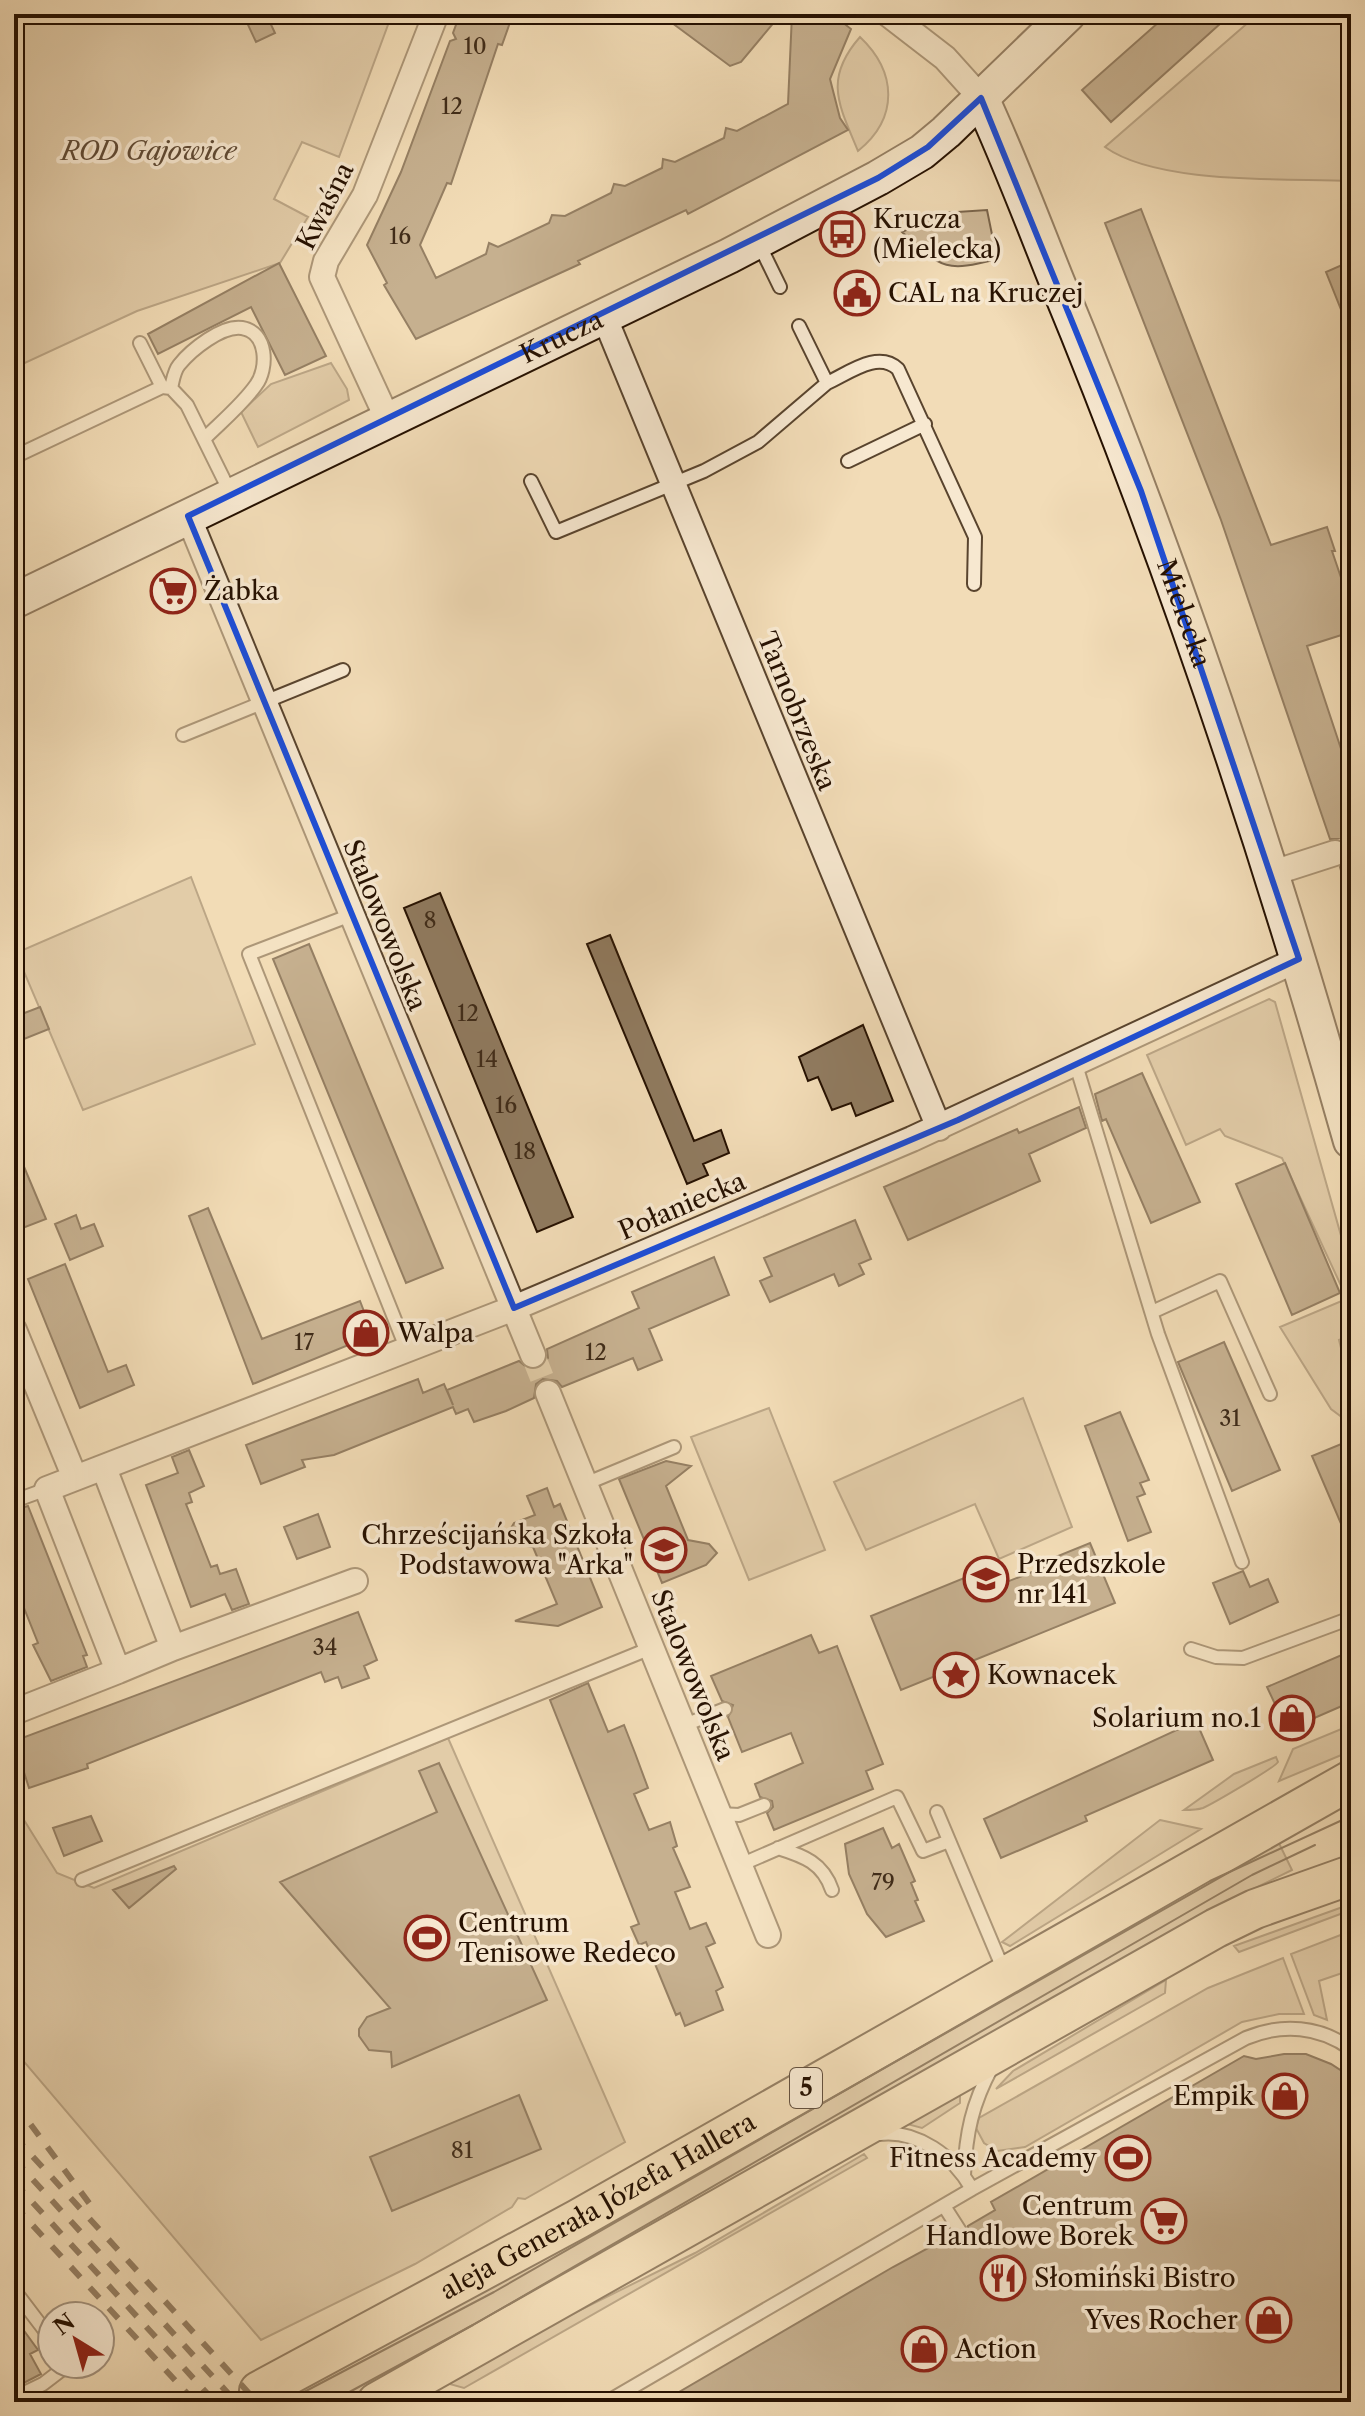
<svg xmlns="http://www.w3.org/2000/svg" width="1365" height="2416" font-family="'Libre Caslon Text',serif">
  <rect width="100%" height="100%" fill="#f2dcb7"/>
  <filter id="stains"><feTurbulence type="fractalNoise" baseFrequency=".0025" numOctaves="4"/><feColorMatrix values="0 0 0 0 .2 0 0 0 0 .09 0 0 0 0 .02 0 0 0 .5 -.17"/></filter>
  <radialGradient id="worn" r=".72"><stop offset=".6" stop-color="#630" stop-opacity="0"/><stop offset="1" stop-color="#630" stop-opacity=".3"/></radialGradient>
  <path fill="#cfb998" stroke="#7a654c" stroke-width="2" d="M14,14H392L339,157L302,142L274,199L308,217L280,263L137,311L14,368Z
    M1258,14H1351V181C1285,178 1158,185 1105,147Z
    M860,37C897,72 899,118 858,151C839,105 823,79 860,37Z
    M987,210L997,259C944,273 942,268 902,232L942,213Z
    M331,363L347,389L349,400L258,447L241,412L271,384Z
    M191,877L255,1044L83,1110L16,953Z
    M1269,999L1275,1002L1351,1271L1343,1290L1282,1158L1225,1136L1220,1129L1186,1145L1147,1055Z
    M1351,1297V1336L1339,1340L1351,1388V1424L1331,1409L1280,1327Z
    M1023,1398L1072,1527L999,1559L975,1504L866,1550L834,1482Z
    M769,1408L825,1550L749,1580L691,1437Z
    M1351,1725V1751L1279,1781L1293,1749Z
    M448,1738L625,2142L525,2199L518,2198L512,2207L415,2264L261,2340L14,2050V1804L57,1873L94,1888Z
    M1276,1757L1278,1762C1276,1767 1212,1804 1203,1808C1197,1810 1190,1810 1184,1810L1234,1774Z
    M1160,1820L1201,1829L1010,1946L1002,1942Z
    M1274,1833L1292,1870L1206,1912L350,2402H270Z
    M1351,1904V1910L1239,1952L1234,1946Z
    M1351,1931V1970L1319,1981L1327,2020L1314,2015L1291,1954Z
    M1283,1958L1304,2014H1279L1242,2022L1025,2147L997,2151L984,2143L976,2128L979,2118L1208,1988Z
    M1166,1980L1165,1993L996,2089L1013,2071Z
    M960,2094V2103L922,2128L907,2124Z
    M864,2154L867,2158L464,2388L446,2383L536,2332L695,2253Z"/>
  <path fill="#907b60" stroke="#261101" stroke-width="2" d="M243,14H266L275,33L256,42Z
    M460,14H513L502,45L498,44L451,184L447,183L420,245L436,278L486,254L489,243L498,247L549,223L552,215L565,216L611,193L614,184L625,186L662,168L663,159L675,162L724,138L726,128L737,131L788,104L792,14H832L851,29L830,79L840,118L848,130L688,214L686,210L578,261L580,264L416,339L384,285L387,283L367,245L401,172L450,41L456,39L453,33Z
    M660,14H781L741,62L730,66Z
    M1168,14H1231L1111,122L1082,90Z
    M1141,209L1271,545L1327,527L1335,551H1332L1351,607V632L1307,646L1351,779V888L1346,889L1340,867L1349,857V848L1339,839H1330L1221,520L1105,223Z
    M1351,261V332H1350L1326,272Z
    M279,263L326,356L285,375L251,307L158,354L148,334Z
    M440,893L573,1217L537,1232L404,908Z
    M610,935L694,1141L721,1130L729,1153L703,1164L708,1175L687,1184L587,944Z
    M309,944L443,1268L406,1283L273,959Z
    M40,1007L49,1029L14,1043V1017Z
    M863,1025L893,1101L856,1116L851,1103L832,1110L818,1077L808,1081L799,1057Z
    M1142,1073L1200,1202L1151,1223L1106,1119L1102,1121L1095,1094Z
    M1079,1107L1086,1128L1029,1154L1040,1181L908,1240L884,1187L1017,1129L1019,1133Z
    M14,1143L46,1219L20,1229L14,1217Z
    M1285,1163L1340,1293L1292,1315L1236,1184Z
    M208,1208L262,1339L360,1301L373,1335L253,1384L189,1216Z
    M76,1215L81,1229L94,1224L103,1246L70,1260L55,1224Z
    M855,1220L871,1259L859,1264L864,1274L839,1286L834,1274L770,1302L760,1281L772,1276L764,1258Z
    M714,1257L729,1295L649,1329L662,1360L638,1370L633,1358L562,1387L557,1381L543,1379L536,1384L534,1398L506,1411L474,1422L468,1409L456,1414L453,1407L334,1455L302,1460L305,1467L261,1484L246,1445L418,1379L423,1393L444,1384L453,1405L447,1390L519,1361L530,1370L539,1368L548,1358L547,1349L639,1308L632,1292Z
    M65,1264L108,1372L126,1365L134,1385L80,1408L28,1279Z
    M1224,1342L1280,1470L1232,1491L1178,1362Z
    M1120,1412L1149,1480L1140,1483L1145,1494L1137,1497L1151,1532L1128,1541L1085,1426Z
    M1351,1440V1547L1312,1456Z
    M189,1450L204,1486L189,1493L192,1502L186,1504L198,1534L211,1567L217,1565L220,1574L236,1569L249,1604L232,1610L225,1594L191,1607L146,1485L178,1473L172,1457Z
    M666,1461L691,1466L666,1486L688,1540L709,1544L717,1553L706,1565L662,1583L619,1479Z
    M547,1488L554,1507L560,1504L602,1607L558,1626L515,1621L557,1604L533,1547L503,1542L514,1523L535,1515L527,1496Z
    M28,1506L87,1655L83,1656L87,1667L51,1681L33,1645L38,1643L14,1583V1510Z
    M318,1514L330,1547L297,1559L284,1527Z
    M1090,1543L1115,1603L901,1690L871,1616L969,1576L976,1594L1055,1563L1053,1558Z
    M1243,1571L1250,1587L1268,1579L1278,1602L1230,1624L1213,1583Z
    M358,1612L377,1660L364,1666L369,1678L342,1688L338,1677L325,1682L321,1672L87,1764L88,1768L29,1788L14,1741Z
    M811,1635L819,1653L837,1646L883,1764L866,1771L873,1789L774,1830L767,1813L773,1807L772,1801L760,1797L755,1784L803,1763L791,1733L742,1752L728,1717L733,1705L722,1701L711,1676Z
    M1351,1651V1702L1287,1730L1267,1687Z
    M588,1683L608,1732L624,1725L635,1753L648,1788L634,1794L649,1830L670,1822L677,1846L673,1848L690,1887L675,1892L690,1929L706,1923L715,1943L706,1947L723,1987L716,1991L723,2010L685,2026L680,2013L676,2015L646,1942L639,1945L631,1927L639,1924L550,1700Z
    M1196,1721L1213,1760L1085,1816L1087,1821L1001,1858L984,1819Z
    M439,1763L547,2000L392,2067L391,2052L369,2050L359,2036V2029L367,2017L390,2008L280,1882L437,1812L419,1771Z
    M91,1816L102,1841L64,1856L53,1828Z
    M883,1828L892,1848L899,1844L915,1881L911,1883L918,1900L915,1901L924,1921L886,1937L867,1914L849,1874L845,1844Z
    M174,1866L176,1869L129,1908L113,1890Z
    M1284,2054H1306L1331,2064L1351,2077V2402H662L893,2267L952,2235L964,2239L968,2226L995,2210L991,2202L1244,2056L1256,2059Z
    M519,2095L541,2149L392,2211L370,2157Z
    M14,2317L38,2350L30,2354L41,2374L14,2388Z"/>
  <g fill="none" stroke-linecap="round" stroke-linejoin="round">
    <path stroke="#d3be9c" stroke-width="24" stroke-dasharray="24 12" stroke-linecap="butt" d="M1335,853L1351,848
      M533,1355L548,1393"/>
    <g stroke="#59442e" stroke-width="16">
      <path id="lane" d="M759,244L780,287
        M140,343L162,387
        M827,383C849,373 878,350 898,369L975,537L974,584
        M171,388C173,380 174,371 179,365C191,350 222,325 242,328C268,332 268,369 256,385C242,405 221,422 204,439
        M14,457L162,387L171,388L187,405L230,492
        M848,461L925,424
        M531,481L556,532L704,471L758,442L827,383L799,326
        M183,735L343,670
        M351,915L249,954L407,1350
        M1076,1065L1158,1334L1242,1562
        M1152,1312L1220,1281L1270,1394
        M585,1484L674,1447
        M14,1501L47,1489
        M1191,1649L1216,1657L1243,1658L1351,1618
        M682,1726L725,1709
        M937,1812L1004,1971
        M719,1814L739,1815L764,1805
        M778,1848C804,1856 823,1863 832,1890
        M740,1865L897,1797L923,1851L949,1841
        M82,1880L651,1648
        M879,2134C917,2129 954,2157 972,2189
        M964,2175C966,2133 972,2104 992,2067
        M944,2206L960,2231
        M14,2290L52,2340
        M14,2398L43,2384L60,2371L59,2364
        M607,2402L972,2189L1246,2038C1282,2023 1320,2026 1351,2049"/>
    </g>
    <g stroke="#59442e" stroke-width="28">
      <path id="street" d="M888,14L945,58L981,98
        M604,316L939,1128
        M388,420L322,277L326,261L365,195L436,14
        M188,516L533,1355
        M1273,873L1335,853
        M14,1330L75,1478
        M548,1393L768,1935
        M104,1468L173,1648L118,1671L47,1489L514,1308L912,1139L1299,959
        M173,1648L355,1581
        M14,1712L118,1671"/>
    </g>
    <g stroke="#261101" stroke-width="38">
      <g id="secondary">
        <path id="s1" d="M981,98C1008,156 1031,217 1055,277C1172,559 1268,847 1351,1141"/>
        <path id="s2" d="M14,601L729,256L878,178L922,152L946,132L1068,14"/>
      </g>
    </g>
    <g stroke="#261101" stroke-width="42">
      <g id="primary">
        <path id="s3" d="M259,2391L578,2219L1351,1780"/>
        <path d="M377,2402L1216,1928L1255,1909L1351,1875"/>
      </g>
    </g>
    <use href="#lane" stroke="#f7e8d0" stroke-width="12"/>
    <use href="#street" stroke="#f7e8d0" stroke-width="24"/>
    <use href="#secondary" stroke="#f7e8d0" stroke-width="34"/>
    <use href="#primary" stroke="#f2dcb7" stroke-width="38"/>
    <path stroke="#261101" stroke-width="2" d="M285,2402L494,2292L1210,1881L1351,1816
      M331,2402L473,2325L1252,1875L1315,1845"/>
    <path stroke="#261101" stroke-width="6" stroke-dasharray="14 14" stroke-linecap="butt" d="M14,2102L92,2207
      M14,2136L257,2402
      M14,2159L236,2402
      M14,2182L215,2402
      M14,2205L195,2402"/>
  </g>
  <path d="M0 0H1365V2416H0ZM981,98L1141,491L1299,959L958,1120L514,1308L188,516L878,178L928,147Z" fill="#f2dcb7" fill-opacity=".55" fill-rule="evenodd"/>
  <path fill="none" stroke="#1d4ed8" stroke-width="6" stroke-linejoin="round" d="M981,98L1141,491L1299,959L958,1120L514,1308L188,516L878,178L928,147Z"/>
  <defs>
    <g id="bus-ring" transform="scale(2.3)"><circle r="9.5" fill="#f7e8d0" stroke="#8f2418" stroke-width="1.5"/><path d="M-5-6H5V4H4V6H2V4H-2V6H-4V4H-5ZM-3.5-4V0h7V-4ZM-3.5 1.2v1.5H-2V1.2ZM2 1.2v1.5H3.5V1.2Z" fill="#8f2418"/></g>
    <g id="civic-ring" transform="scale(2.3)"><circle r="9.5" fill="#f7e8d0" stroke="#8f2418" stroke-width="1.5"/><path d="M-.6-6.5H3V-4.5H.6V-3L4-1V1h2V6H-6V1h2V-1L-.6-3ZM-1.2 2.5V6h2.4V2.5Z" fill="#8f2418"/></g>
    <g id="supermarket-ring" transform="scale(2.3)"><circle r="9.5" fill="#f7e8d0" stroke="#8f2418" stroke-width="1.5"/><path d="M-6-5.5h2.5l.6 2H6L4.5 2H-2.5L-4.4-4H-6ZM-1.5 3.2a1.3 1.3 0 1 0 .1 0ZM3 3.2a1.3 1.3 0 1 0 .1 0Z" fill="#8f2418"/></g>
    <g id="shop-ring" transform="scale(2.3)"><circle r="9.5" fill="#f7e8d0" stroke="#8f2418" stroke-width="1.5"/><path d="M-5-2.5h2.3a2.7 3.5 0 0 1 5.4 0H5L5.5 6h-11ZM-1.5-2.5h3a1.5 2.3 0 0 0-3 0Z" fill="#8f2418"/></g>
    <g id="school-ring" transform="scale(2.3)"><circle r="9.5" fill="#f7e8d0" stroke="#8f2418" stroke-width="1.5"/><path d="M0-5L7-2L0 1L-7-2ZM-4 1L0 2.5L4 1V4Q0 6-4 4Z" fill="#8f2418"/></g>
    <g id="sight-ring" transform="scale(2.3)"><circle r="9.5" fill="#f7e8d0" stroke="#8f2418" stroke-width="1.5"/><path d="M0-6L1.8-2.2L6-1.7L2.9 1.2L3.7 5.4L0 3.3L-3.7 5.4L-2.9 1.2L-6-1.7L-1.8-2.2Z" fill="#8f2418"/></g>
    <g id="stadium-ring" transform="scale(2.3)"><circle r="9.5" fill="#f7e8d0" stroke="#8f2418" stroke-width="1.5"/><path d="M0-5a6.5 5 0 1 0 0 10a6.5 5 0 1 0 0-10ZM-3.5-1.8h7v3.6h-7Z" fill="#8f2418"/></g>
    <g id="restaurant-ring" transform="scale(2.3)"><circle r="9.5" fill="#f7e8d0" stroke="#8f2418" stroke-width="1.5"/><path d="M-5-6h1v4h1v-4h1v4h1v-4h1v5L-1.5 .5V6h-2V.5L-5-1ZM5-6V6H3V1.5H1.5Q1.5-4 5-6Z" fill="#8f2418"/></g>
  </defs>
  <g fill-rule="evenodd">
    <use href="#bus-ring" x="842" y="234"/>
    <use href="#civic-ring" x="857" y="293"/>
    <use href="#supermarket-ring" x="173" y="591"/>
    <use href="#shop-ring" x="366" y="1333"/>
    <use href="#school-ring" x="664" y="1550"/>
    <use href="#school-ring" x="986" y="1579"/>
    <use href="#sight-ring" x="956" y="1675"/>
    <use href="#shop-ring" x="1292" y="1718"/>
    <use href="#stadium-ring" x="427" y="1938"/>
    <use href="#shop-ring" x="1285" y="2096"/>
    <use href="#stadium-ring" x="1128" y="2158"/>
    <use href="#supermarket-ring" x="1164" y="2221"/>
    <use href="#restaurant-ring" x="1003" y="2278"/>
    <use href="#shop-ring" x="1269" y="2320"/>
    <use href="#shop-ring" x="924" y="2349"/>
  </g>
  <g text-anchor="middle" stroke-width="7" stroke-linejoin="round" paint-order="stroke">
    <g font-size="22" fill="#402c19">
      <text x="475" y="54">10</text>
      <text x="452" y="114">12</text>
      <text x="400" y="244">16</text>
      <text x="430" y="928">8</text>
      <text x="468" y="1021">12</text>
      <text x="487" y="1067">14</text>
      <text x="506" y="1113">16</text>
      <text x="525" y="1159">18</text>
      <text x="304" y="1350">17</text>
      <text x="596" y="1360">12</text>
      <text x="1230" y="1426">31</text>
      <text x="325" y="1655">34</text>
      <text x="883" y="1890">79</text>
      <text x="462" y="2158">81</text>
    </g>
    <rect fill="#f7e8d0" stroke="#65523f" stroke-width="2" x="790" y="2068" width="32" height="40" rx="6"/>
    <g font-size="24" font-weight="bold" fill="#261101">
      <text x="806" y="2096">5</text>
    </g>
    <g font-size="26" font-style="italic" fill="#614c36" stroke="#f7e8d0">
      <text x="149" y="160">ROD Gajowice</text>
    </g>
    <g font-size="26" fill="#261101" stroke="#f7e8d0">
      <text transform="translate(325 206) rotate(-63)" y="9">Kwaśna</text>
      <text dy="9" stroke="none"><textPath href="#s2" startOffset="608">Krucza</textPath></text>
      <text dy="9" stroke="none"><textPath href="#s1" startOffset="554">Mielecka</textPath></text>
      <text transform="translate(797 711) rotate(68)" y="9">Tarnobrzeska</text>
      <text transform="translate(385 925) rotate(68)" y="9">Stalowowolska</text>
      <text transform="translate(682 1206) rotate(-23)" y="9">Połaniecka</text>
      <text transform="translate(693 1675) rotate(68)" y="9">Stalowowolska</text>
      <text dy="9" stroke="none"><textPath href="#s3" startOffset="386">aleja Generała Józefa Hallera</textPath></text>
    </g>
    <g font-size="26" fill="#261101" stroke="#f7e8d0" text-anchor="start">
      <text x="873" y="228">Krucza<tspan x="873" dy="30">(Mielecka)</tspan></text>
      <text x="888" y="302">CAL na Kruczej</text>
      <text x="204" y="600">Żabka</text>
      <text x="397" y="1342">Walpa</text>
      <text x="633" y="1544" text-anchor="end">Chrześcijańska Szkoła<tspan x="633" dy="30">Podstawowa "Arka"</tspan></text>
      <text x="1017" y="1573">Przedszkole<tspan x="1017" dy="30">nr 141</tspan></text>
      <text x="987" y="1684">Kownacek</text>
      <text x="1261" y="1727" text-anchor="end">Solarium no.1</text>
      <text x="458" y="1932">Centrum<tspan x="458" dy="30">Tenisowe Redeco</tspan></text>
      <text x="1254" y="2105" text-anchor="end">Empik</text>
      <text x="1097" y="2167" text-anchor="end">Fitness Academy</text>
      <text x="1133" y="2215" text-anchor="end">Centrum<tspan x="1133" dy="30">Handlowe Borek</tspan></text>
      <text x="1034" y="2287">Słomiński Bistro</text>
      <text x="1238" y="2329" text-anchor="end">Yves Rocher</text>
      <text x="955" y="2358">Action</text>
    </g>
  </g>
  <rect width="1365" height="2416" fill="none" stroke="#f2dcb7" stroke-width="48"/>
  <rect x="16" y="16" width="1333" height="2384" fill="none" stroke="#261101" stroke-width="4"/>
  <rect x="24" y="24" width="1317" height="2368" fill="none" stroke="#261101" stroke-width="2"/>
  <g transform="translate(76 2340) rotate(323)"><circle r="38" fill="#f7e8d0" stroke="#a3927d" stroke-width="2"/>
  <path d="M0-6L14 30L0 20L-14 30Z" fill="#8f2418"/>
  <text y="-12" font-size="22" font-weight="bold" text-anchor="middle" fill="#261101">N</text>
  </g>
  <rect width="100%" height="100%" filter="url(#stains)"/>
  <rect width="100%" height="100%" fill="url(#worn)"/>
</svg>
